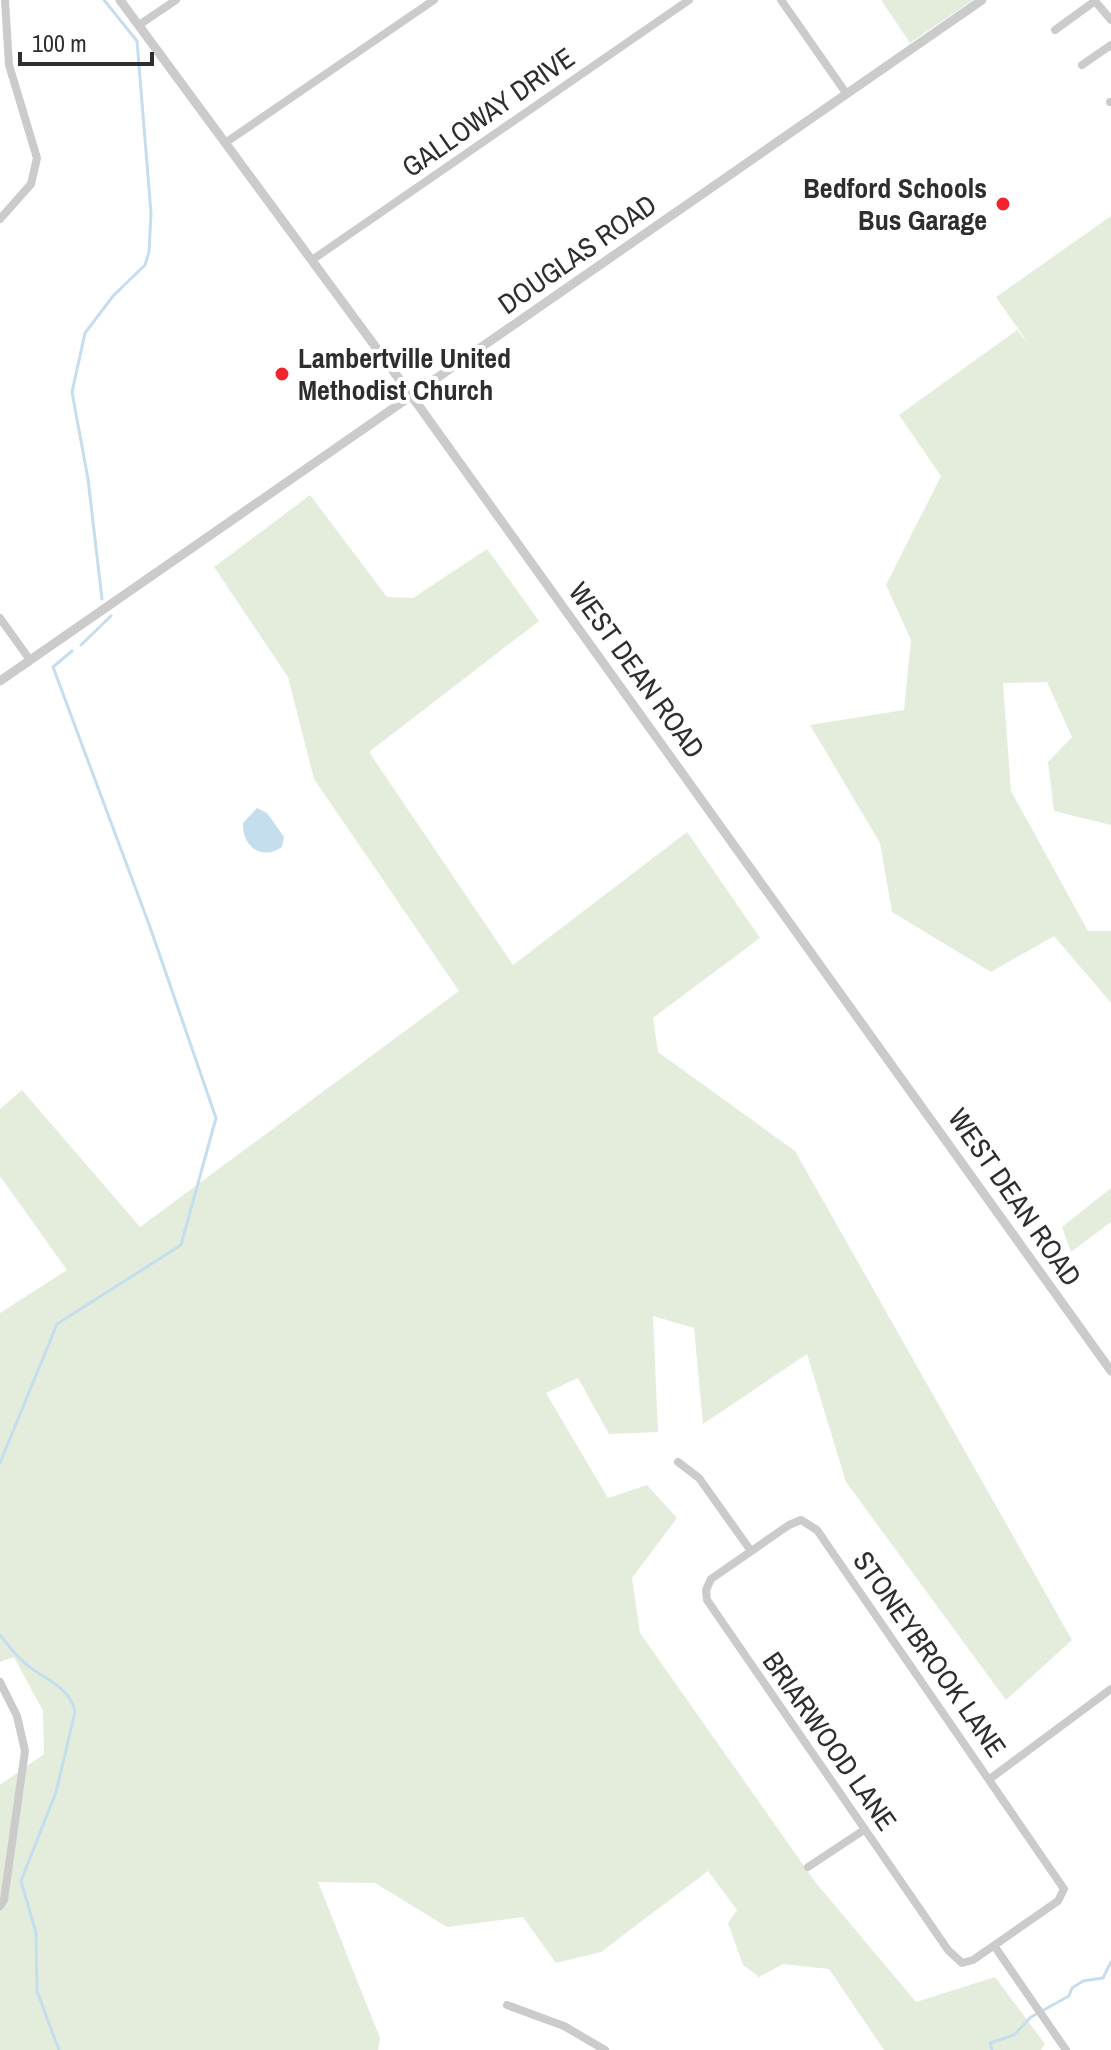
<svg xmlns="http://www.w3.org/2000/svg" width="1111" height="2050" font-family="'Archivo Narrow',sans-serif">
  <rect width="100%" height="100%" fill="#fff"/>
  <path fill="#e4eddb" d="M881,0H973L910,43Z
    M1111,216V825L1054,811L1048,762L1072,737L1047,682L1003,683L1011,791L1088,931H1111V1003L1054,936L991,972L892,912L880,843L810,725L904,710L911,640L886,585L941,476L899,415L1017,330L1028,343L996,297Z
    M310,495L387,597L413,598L487,549L539,621L369,752L513,965L687,832L760,938L653,1018L658,1052L795,1151L1072,1640L1006,1700L846,1482L807,1354L703,1424L694,1328L653,1316L658,1432L609,1434L578,1378L546,1393L608,1498L647,1485L677,1518L632,1578L640,1633L816,1883L916,2002L995,1977L1045,2044L1041,2050H884L829,1969L783,1964L759,1977L743,1965L728,1923L737,1910L708,1871L601,1952L556,1963L523,1917L447,1927L375,1883L318,1882L380,2038L378,2050H0V1785L44,1754L43,1711L14,1657L0,1662V1313L67,1270L0,1176V1109L22,1090L140,1227L459,991L314,779L288,677L214,567Z
    M1111,1188V1222L1071,1252L1062,1227Z"/>
  <path fill="#c5deee" d="M257,808L267,813L284,837L282,847C262,861 242,847 243,823Z"/>
  <g fill="none" stroke-linecap="round" stroke-linejoin="round">
    <path stroke="#c5deee" stroke-width="3" d="M102,599L88,479L72,392L85,333L113,296L145,265L149,252L151,213L137,41L104,0
      M81,645L111,616
      M0,1463L57,1324L181,1245L216,1118L150,927L53,667L72,651
      M0,1635C8,1645 16,1656 26,1664C43,1679 71,1687 75,1712L56,1792L21,1881L36,1933L37,1991L59,2050
      M992,2050L990,2043L1014,2035L1031,2017L1069,1996L1072,1988L1083,1981L1103,1978L1111,1962"/>
    <path stroke="#cbcbcb" stroke-width="8" d="M781,0L846,93
      M139,25L176,0
      M1055,30L1095,1L1111,20
      M1082,65L1111,45
      M1110,102H1111
      M225,143L434,0
      M0,219L31,184L37,158L9,65L5,0
      M312,260L689,0
      M0,618L30,660
      M678,1462L699,1478L751,1551
      M801,1520L817,1530L1064,1889L1058,1901L973,1960L962,1963L948,1950L707,1600L706,1590L711,1579L789,1525Z
      M0,1682L17,1716L25,1751L4,1900L0,1906
      M991,1778L1111,1689
      M808,1867L864,1830
      M995,1947L1066,2050
      M507,2005L564,2026L605,2050"/>
    <path stroke="#cbcbcb" stroke-width="9" d="M120,0L411,395L1111,1371
      M0,681L982,0"/>
  </g>
  <g fill="#f3232e" stroke="#fff" stroke-width="3">
    <circle cx="1003" cy="204" r="8"/>
    <circle cx="282" cy="374" r="8"/>
  </g>
  <g text-anchor="middle" stroke-width="8" stroke-linejoin="round" paint-order="stroke">
    <g font-size="28" fill="#2e2e2e" stroke="#fff">
      <text transform="translate(488 112) rotate(-35)" y="10">GALLOWAY DRIVE</text>
      <text transform="translate(577 254) rotate(-35)" y="10">DOUGLAS ROAD</text>
      <text transform="translate(637 670) rotate(54)" y="10">WEST DEAN ROAD</text>
      <text transform="translate(1015 1197) rotate(55)" y="10">WEST DEAN ROAD</text>
      <text transform="translate(930 1654) rotate(55)" y="10">STONEYBROOK LANE</text>
      <text transform="translate(830 1741) rotate(55)" y="10">BRIARWOOD LANE</text>
    </g>
    <g font-size="28" font-weight="bold" fill="#2e2e2e" stroke="#fff" text-anchor="end">
      <text x="987" y="198">Bedford Schools<tspan x="987" dy="32">Bus Garage</tspan></text>
      <text x="298" y="368" text-anchor="start">Lambertville United<tspan x="298" dy="32">Methodist Church</tspan></text>
    </g>
  </g>
  <path d="M20 52v12h132v-12" fill="none" stroke="#2e2e2e" stroke-width="4"/>
  <text x="32" y="52" font-size="24" fill="#2e2e2e" stroke="#ffffff" stroke-width="6" paint-order="stroke">100 m</text>
</svg>
